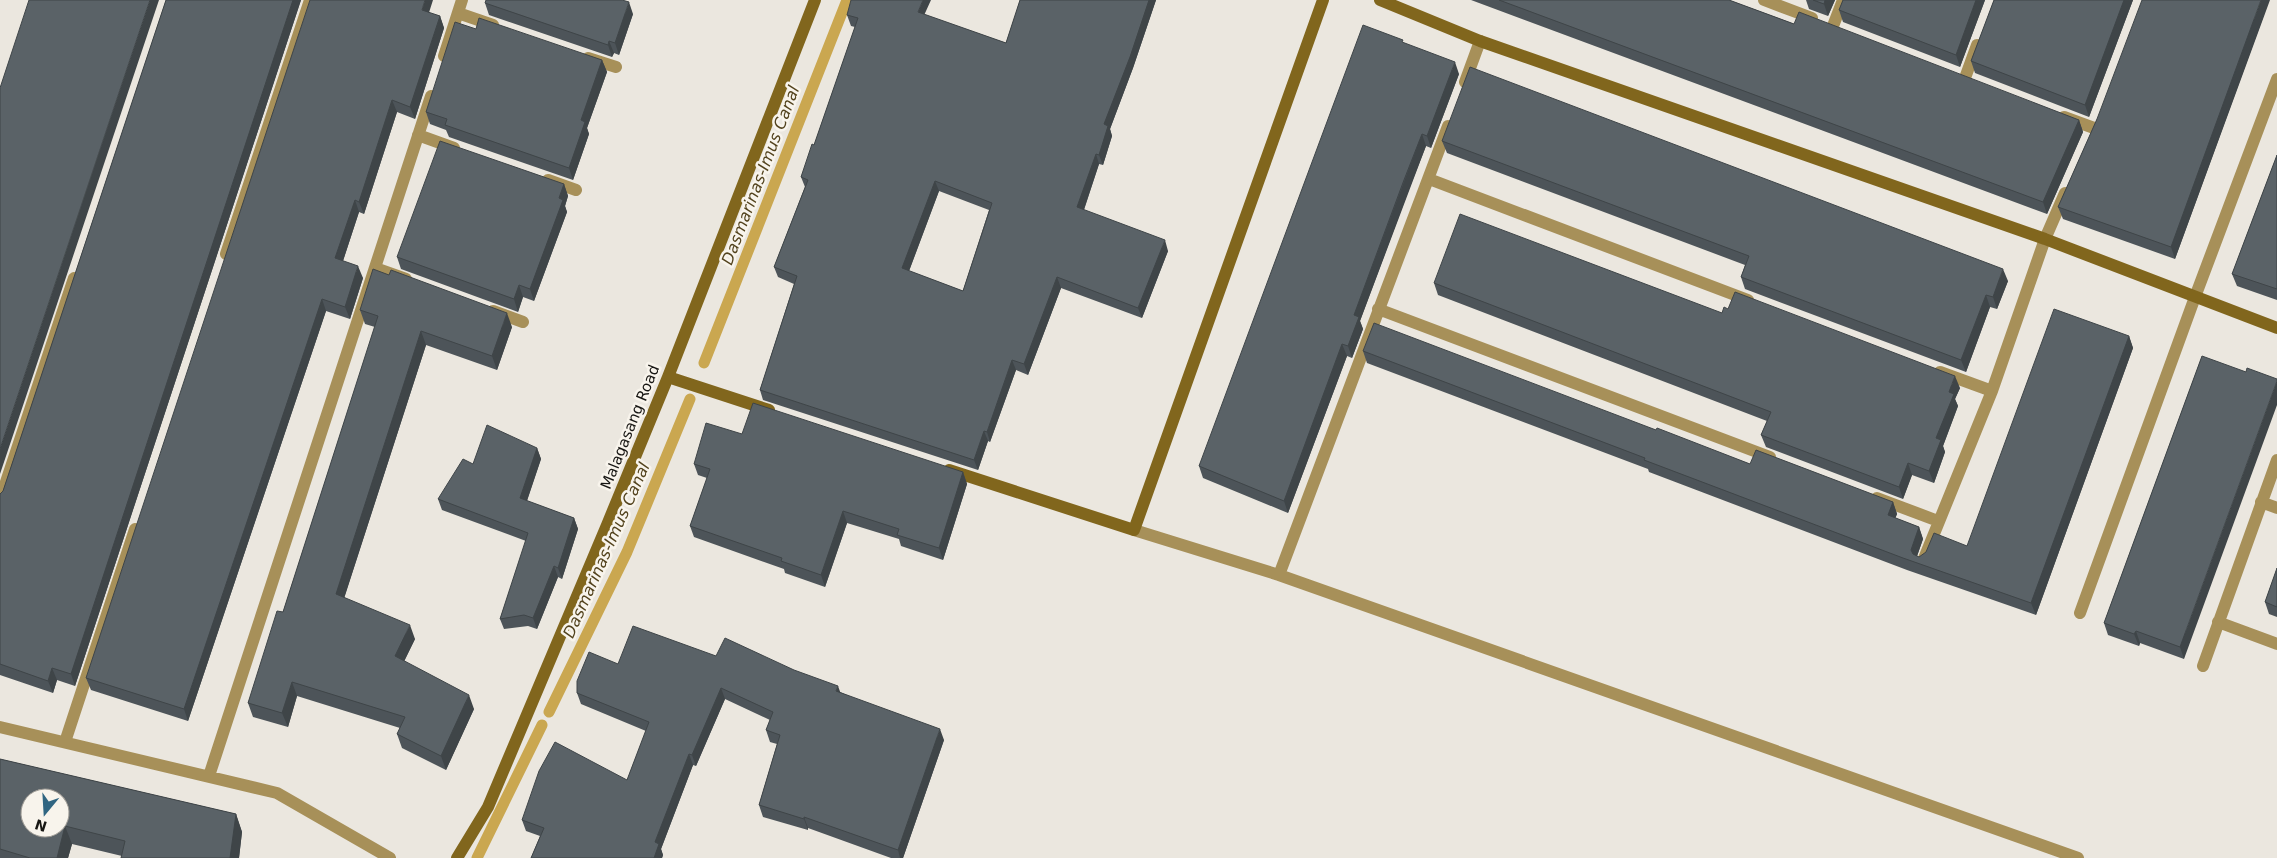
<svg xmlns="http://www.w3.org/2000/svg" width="2277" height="858" font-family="'DejaVu Sans',sans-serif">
  <rect width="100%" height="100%" fill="#ebe7df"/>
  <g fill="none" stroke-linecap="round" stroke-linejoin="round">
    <path stroke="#caa750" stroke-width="11" d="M704,363L847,0
      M549,712L627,552L690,399
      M477,858L542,725"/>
    <path stroke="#a79059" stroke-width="12" d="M1764,0L1812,18
      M458,13L493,25
      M1833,26L1843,0
      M444,56L462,0
      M588,58L616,67
      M1965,78L1977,45
      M1465,82L1480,41
      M2064,117L2094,128
      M418,135L454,148
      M1429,179L1748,300
      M548,180L576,190
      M226,254L310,0
      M375,268L406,279
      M1378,309L1770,457
      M493,311L523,322
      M1940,372L1992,391
      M1877,498L1938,521
      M0,500L74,278
      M2261,502L2277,508
      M1134,530L1279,575L2078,858
      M1923,561L1992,391L2045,239L2065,193
      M1279,575L1448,126
      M2080,613L2195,297L2277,79
      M2218,622L2277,644
      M2203,666L2277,460
      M0,727L277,793L390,858
      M65,742L135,529
      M209,776L431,96"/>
    <path stroke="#81661d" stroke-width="12" d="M1380,0L1480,41L2045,239L2277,328
      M668,377L769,410
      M949,470L1134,530L1323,0
      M457,858L488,807L607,525L668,377L815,0"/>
  </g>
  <path fill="#4d5459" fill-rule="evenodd" d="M166,0H301L75,686L57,680L53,693L0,675V494L3,491Z
    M1020,0H1156L1133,68L1110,129L1112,136L1103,165L1099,164L1084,210L1168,251L1142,318L1061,288L1028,375L1016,370L990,442L988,441L978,470L763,400L760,390L794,284L778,277L774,267L805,187L801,177L814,145L855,27L851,26L847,15H925L1006,43ZM939,191L989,210L963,291L909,271Z
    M1471,0H1729L1794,24L2079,120L2083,132L2047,214Z
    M1806,0H1835L1828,16L1809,9Z
    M1843,0H1985L1960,67L1843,22L1839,10Z
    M1994,0H2133L2089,117L1975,73L1971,61Z
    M485,3L633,14L619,55L614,53L612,57L489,15Z
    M2265,12L2175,259L2063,219L2058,207L2097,119Z
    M429,13L440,16L444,28L415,119L397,112L364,214L359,212L343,261L363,278L350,319L326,311L188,721L91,690L86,678Z
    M476,29L602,60L607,72L587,128L589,134L573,180L449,137L446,130L430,124L426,112Z
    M1404,43L1459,74L1431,148L1426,146L1408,192L1360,321L1363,329L1352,358L1347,356L1288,513L1203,478L1199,466Z
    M1442,141L2008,281L1997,309L1990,307L1966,372L1745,289L1741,277L1745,265L1447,153Z
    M2277,155V300L2237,286L2232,274Z
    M564,184L568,196L565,206L567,212L534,301L523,297L518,312L401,269L397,257Z
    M1434,283L1722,313L1960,388L1955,399L1958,406L1943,446L1945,452L1934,483L1912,475L1903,499L1766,447L1761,435L1767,421L1438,295Z
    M360,310L512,327L497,370L426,345L344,598L415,639L404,661L474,709L446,770L402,748L397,734L400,728L297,696L288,727L253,717L248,703L283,612L375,327L365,324Z
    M2129,336L2133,348L2036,615L1907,570L1649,472L1648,469L1367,363L1363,351L1656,430L1750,464L1893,502L1897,514L1895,518L1919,527L1923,539L1917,556L1919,557L1967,546Z
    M2202,356L2184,659L2140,643L2139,646L2108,635L2104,623Z
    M742,434L963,472L967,484L943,560L901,546L899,539L847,523L825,587L785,573L784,569L694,537L690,526L707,478L698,475L694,464Z
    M537,448L541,459L527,501L574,518L578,529L562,579L558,577L537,629L528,626L504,629L500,619L526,541L442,510L438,499L473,464Z
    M2277,568V617L2269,614L2265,602Z
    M716,656L840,692L944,740L903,858H891L808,828V830L763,817L759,805L777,744L770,742L766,730L770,720L725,699L696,766L693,765L661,849L663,855L662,858H531L540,836L526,831L522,820L627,780L646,731L581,704L577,693L618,664Z
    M0,759L236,814L242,832L239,858H121L122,856L72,844L68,858H0Z"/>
  <path fill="#3f4548" d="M150,0H159L0,474V449Z
    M293,0H301L75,686L71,674Z
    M425,0H433L426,22L422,10Z
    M923,0H931L921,22L918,12Z
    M1149,0H1156L1133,68L1110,129L1112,136L1103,165L1099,155L1104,124Z
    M1825,0H1835L1828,16L1824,4Z
    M1976,0H1985L1960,67L1956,55Z
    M2124,0H2133L2089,117L2085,105Z
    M2261,0H2270L2175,259L2171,247Z
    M629,2L633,14L619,55L615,43Z
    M440,16L444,28L415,119L410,107Z
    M609,41L614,53L612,57L608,45Z
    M602,60L607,72L587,128L589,134L573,180L569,168L581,120Z
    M1455,62L1459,74L1431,148L1427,136Z
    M392,100L397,112L364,214L359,202Z
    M2079,120L2083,132L2047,214L2043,202Z
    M1422,134L1426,146L1360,321L1363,329L1352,358L1348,346L1354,315Z
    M1096,154L1099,164L1081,218L1077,207Z
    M935,181L939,191L906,279L902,268Z
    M564,184L568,196L565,206L567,212L534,301L530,289Z
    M355,200L359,212L340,270L335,258Z
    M1165,240L1168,251L1142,318L1138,308Z
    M358,266L363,278L350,319L345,307Z
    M2003,269L2008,281L1997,309L1993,297Z
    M1057,277L1061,288L1028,375L1024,364Z
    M519,285L523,297L518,312L514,299Z
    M1986,295L1990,307L1966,372L1961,360Z
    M322,299L326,311L188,721L184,709Z
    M507,313L512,327L497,370L492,356Z
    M421,331L426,345L341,608L336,594Z
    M2129,336L2133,348L2036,615L2031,603Z
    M1342,344L1347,356L1288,513L1284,501Z
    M1012,360L1016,370L990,442L987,432Z
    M1955,376L1960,388L1955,399L1958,406L1943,446L1945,452L1934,483L1929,471L1936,438L1949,392Z
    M2277,381V405L2184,659L2180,647Z
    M984,431L988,441L978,470L974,460Z
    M537,448L541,459L524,509L520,498Z
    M1908,463L1912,475L1903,499L1899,487Z
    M963,472L967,484L943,560L939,548Z
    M1893,502L1897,514L1892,527L1888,515Z
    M843,511L847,523L825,587L821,575Z
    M574,518L578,529L562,579L558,568Z
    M1919,527L1923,539L1915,562L1911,550Z
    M554,566L558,577L537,629L533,618Z
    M410,625L415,639L400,670L395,656Z
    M2136,631L2140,643L2139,646L2134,634Z
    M52,668L57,680L53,693L48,681Z
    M292,682L297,696L288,727L282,713Z
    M838,686L842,697L836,691Z
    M721,688L725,699L696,766L692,755Z
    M469,695L474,709L446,770L441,756Z
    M940,729L944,740L903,858H900L898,850Z
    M689,754L693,765L661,849L663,855L662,858H654L655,842Z
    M236,814L242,832L239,858H230Z
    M804,817L808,828V830L804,819Z
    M65,826L72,844L68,858H57Z"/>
  <path fill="#5a6267" stroke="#3f4548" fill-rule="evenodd" d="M29,0H150L0,449V88Z
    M166,0H293L71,674L52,668L48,681L0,664V494L3,491Z
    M310,0H425L422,10L440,16L410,107L392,100L359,202L355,200L335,258L358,266L345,307L322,299L184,709L86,678Z
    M486,0H622L629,2L615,43L609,41L608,45L485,3Z
    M851,0H923L918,12L1006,43L1020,0H1149L1130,57L1104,124L1108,126L1099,155L1096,154L1077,207L1165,240L1138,308L1057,277L1024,364L1012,360L987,432L984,431L974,460L760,390L797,276L774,267L808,180L801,177L812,144L814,145L858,18L847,15ZM935,181L992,203L963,291L902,268Z
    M1499,0H1729L1794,24L1799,12L2079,120L2043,202Z
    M1813,0H1825L1824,4Z
    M1843,0H1976L1956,55L1839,10Z
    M1994,0H2124L2085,105L1971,61Z
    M2142,0H2261L2171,247L2058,207L2097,119Z
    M479,18L602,60L581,120L585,122L569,168L445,125L447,119L426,112L455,22L476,29Z
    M1363,25L1403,40L1402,42L1455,62L1427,136L1422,134L1404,180L1354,315L1359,317L1348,346L1342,344L1284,501L1199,466Z
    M1470,67L2003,269L1993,297L1986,295L1961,360L1741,277L1749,256L1442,141Z
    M440,141L564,184L559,198L563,200L530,289L519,285L514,299L397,257Z
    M2277,155V289L2232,274Z
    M1460,214L1722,313L1724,307L1728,309L1735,292L1955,376L1949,392L1954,394L1936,438L1941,440L1929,471L1908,463L1899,487L1761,435L1771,412L1434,283Z
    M373,269L389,275L391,270L507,313L492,356L421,331L336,594L410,625L395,656L469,695L441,756L397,734L405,717L292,682L282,713L248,703L277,611L283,612L378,316L360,310Z
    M2054,309L2129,336L2031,603L1903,558L1644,460L1645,458L1363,351L1374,323L1656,430L1657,428L1750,464L1756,450L1893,502L1888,515L1919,527L1911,550L1913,554L1919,557L1926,552L1934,533L1967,546Z
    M2202,356L2246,372L2247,368L2277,379V381L2180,647L2136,631L2134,634L2104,623Z
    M753,403L963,472L939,548L897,535L899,529L843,511L821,575L781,561L782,558L690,526L710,469L694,464L706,423L742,434Z
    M487,425L537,448L520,498L574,518L558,568L554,566L533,618L524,615L500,619L528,533L438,499L463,459L473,464Z
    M2277,568V607L2265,602Z
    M633,626L716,656L725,638L794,670L838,686L836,691L940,729L898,850L804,817V819L759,805L780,735L766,730L773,712L721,688L692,755L689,754L655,842L659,844L654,858H531L544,828L522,820L539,771L555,742L627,780L649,722L577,693V681L589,652L618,664Z
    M0,759L236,814L230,858H121L125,841L65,826L57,858H30L0,849ZM30,798H60V828H30Z"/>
  <g text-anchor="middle" stroke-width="5" stroke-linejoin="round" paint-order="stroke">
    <g font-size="15" fill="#171613" stroke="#f8f4ec">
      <text transform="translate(630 427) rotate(-68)" y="5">Malagasang Road</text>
    </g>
    <g font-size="16" font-style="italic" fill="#53431e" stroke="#f8f4ec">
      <text transform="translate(760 175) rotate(-69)" y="6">Dasmarinas-Imus Canal</text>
      <text transform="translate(606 550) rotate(-66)" y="6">Dasmarinas-Imus Canal</text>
    </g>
  </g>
  <g transform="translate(45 813) rotate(198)"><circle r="24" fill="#f8f4ec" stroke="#9e9b95"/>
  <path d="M0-4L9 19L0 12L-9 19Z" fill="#316682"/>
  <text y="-8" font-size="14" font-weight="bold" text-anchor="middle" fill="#171613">N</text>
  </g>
</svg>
